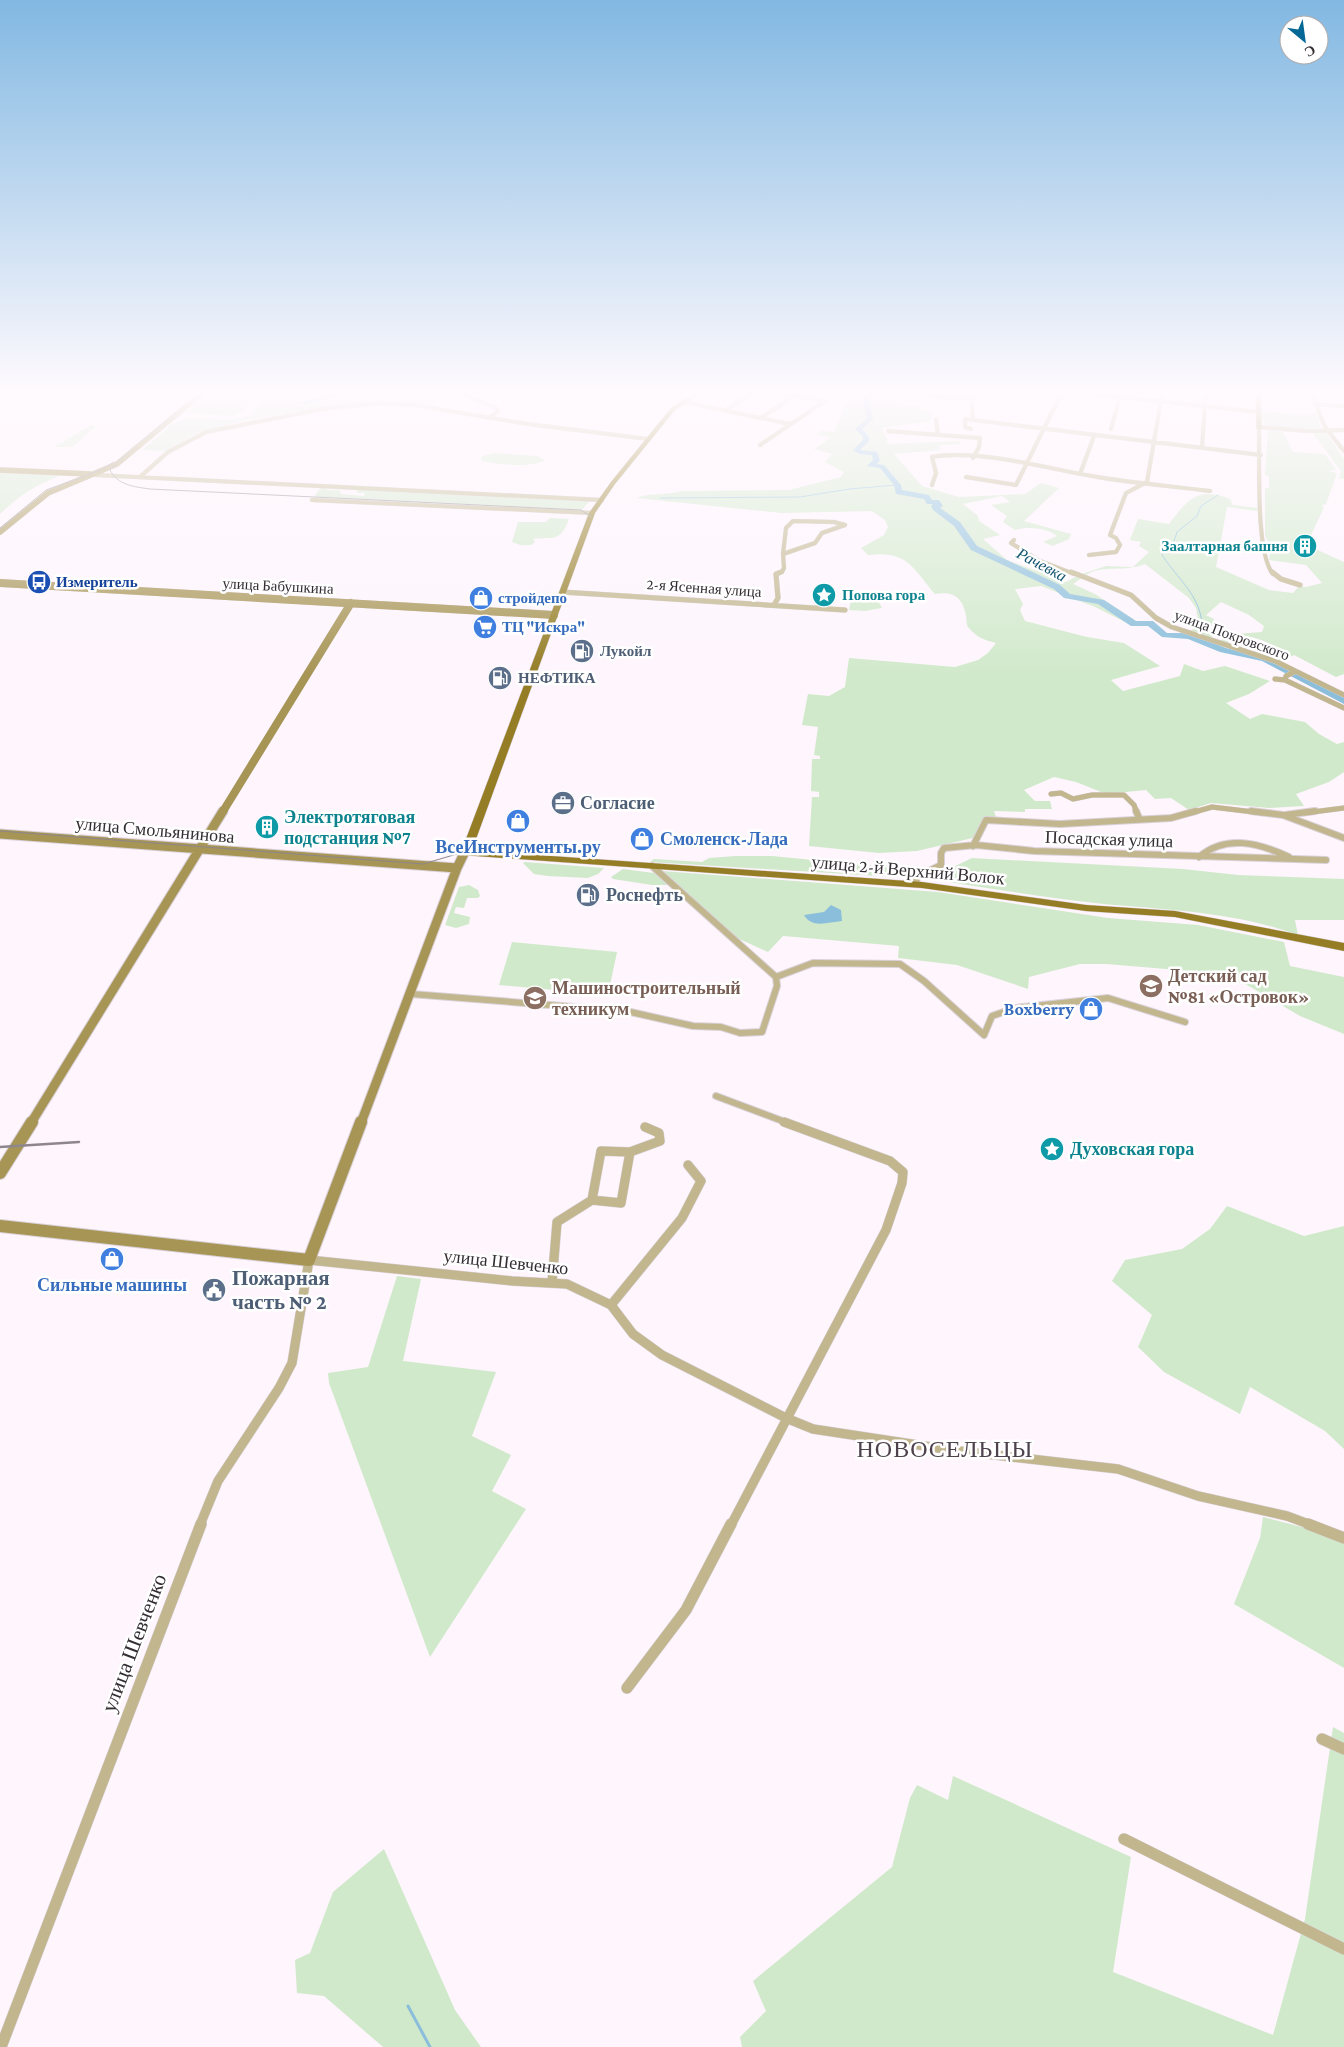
<svg xmlns="http://www.w3.org/2000/svg" width="1344" height="2047" font-family="'Crimson Pro',serif">
  <rect width="100%" height="100%" fill="#fef5fd"/>
  <path fill="#d1e9cb" d="M286,389H450L456,392L429,405L400,403L342,406L248,420L200,432L165,451L142,450L171,425L189,417L225,420L240,418L250,415L262,401L257,398H249Z
    M814,389H908L905,400L901,402L905,405L923,406L921,410L932,411L931,421L882,428L887,439V444L959,441L961,444L939,445L941,450L894,454L922,486L959,497L1025,494L1041,483L1059,488L1024,521L1071,534L1069,539L1053,546L1043,542L1057,536C1047,528 1027,526 1015,530L1003,522L1007,516L991,505L1010,502L1002,496L963,504L978,516L979,521L1000,535L983,539L1007,560L1066,582L1077,576L1082,578L1073,584L1095,594L1135,620L1131,625L1095,607L1041,586L1015,589L1023,604L1020,610L1025,621L1087,637L1124,643L1160,666L1111,680L1123,691L1180,676L1184,664L1203,671L1225,666L1270,681L1249,694L1226,703L1250,719L1262,714L1305,722L1319,734L1337,744L1344,742V772L1329,782L1296,794L1304,806L1269,808L1211,803L1189,810L1171,798L1155,799L1146,790L1106,794L1076,782L1054,777L1024,790L1035,801H1050L1052,809H1025V812L994,811L997,820L983,818L977,837L917,851L879,853L809,846L812,797H819V792L811,791L812,759H820V756L814,755L818,727L802,725L808,694L829,696L845,687L849,658L955,667L978,660L988,653L996,643C984,640 976,637 968,627C966,624 967,620 966,616C963,597 953,591 935,594C912,567 907,550 868,555L861,548L884,535L888,527L885,520L872,511L782,513L636,498C651,492 666,496 682,491L789,490L841,477L844,472L825,462L832,454L814,449L830,438L817,434L823,430L834,432L848,399Z
    M1260,389L1309,390L1311,399L1260,394Z
    M204,397L250,400L251,403L238,414L232,416L185,413Z
    M1261,411L1309,415V413H1316L1321,428L1311,430L1267,426L1263,423Z
    M91,425L97,426L72,447H54Z
    M1268,430L1283,432L1293,452L1325,454L1336,470L1328,471L1337,473L1326,504L1321,506L1324,507L1307,544L1299,545L1305,548L1311,547L1344,562V674L1336,677L1294,655L1281,662L1271,658L1276,656L1277,647C1260,639 1246,632 1228,641L1231,646L1221,642L1222,639L1234,634L1262,632L1264,626L1249,615L1221,602L1206,615L1214,619L1209,632L1214,640L1189,632L1199,625L1196,608L1189,598L1145,564C1125,573 1101,563 1083,577L1079,575L1106,566L1133,567L1149,552L1139,546L1141,542L1130,540L1138,519L1169,524C1187,500 1198,486 1230,499L1233,505L1257,508L1258,511L1227,507L1216,567L1269,590L1293,593L1299,586L1306,587L1322,583L1306,565L1269,560L1271,547L1265,536V488H1269V476L1265,475Z
    M1311,431H1325L1344,459V479H1339L1341,471Z
    M494,453L538,456L545,460C537,468 491,465 481,460L482,456Z
    M0,472L64,474C36,485 21,494 0,514Z
    M322,486L328,490H340L341,494L364,496L365,493H356L359,488L590,500L582,510L314,497Z
    M550,518L569,519C560,544 551,536 533,539L535,542L531,545H520L512,542L518,522H546Z
    M873,592L882,608L865,611L849,610L852,594Z
    M735,856H772L896,868L895,877L650,862L654,859L702,862L709,858Z
    M972,858L1183,869L1238,875L1344,879V920H1295L1298,935C1235,912 1170,910 1104,904C1046,898 988,888 930,879L933,873L945,871Z
    M523,863L525,862L604,868L598,874L588,878L548,876L534,874Z
    M623,869L654,873L669,885H652L613,879L611,877Z
    M662,871L938,892L1108,918L1198,925L1284,942L1290,966L1344,977V1034L1300,1016L1247,985L1214,973L1106,964H1080L1029,977L1028,989L957,965L898,958L899,946L783,936L768,952L737,938L711,919Z
    M469,885L478,890L480,896L478,898H467L464,908L456,907L454,913L470,917L469,924L456,928L445,925L459,887Z
    M512,942L617,952L608,995L499,985Z
    M1227,1206L1304,1236L1344,1226V1449L1325,1431L1250,1387L1240,1414L1164,1372L1138,1347L1152,1315L1112,1281L1125,1260L1182,1249L1210,1229Z
    M397,1276L421,1279L403,1361L496,1372L472,1436L511,1455L492,1491L526,1509L430,1657L329,1383L328,1373L368,1367Z
    M1263,1517L1344,1538V1668L1234,1604L1260,1538Z
    M1333,1727L1344,1733V2047H742L740,2037L766,2011L753,1981L892,1867L910,1798L917,1785L948,1800L953,1776L1131,1857L1113,1972L1273,2035L1305,1919Z
    M384,1849L455,2010L481,2047H383L324,1996L297,1993L295,1960L310,1953L333,1892Z"/>
  <path fill="#8abeda" d="M346,389H365L308,404H298Z
    M831,905L841,910L842,921C828,922 812,929 804,915L824,912Z"/>
  <g fill="none" stroke-linecap="round" stroke-linejoin="round">
    <path stroke="#8abeda" stroke-width="1" d="M660,498L800,497L849,489L897,485
      M1201,641C1208,601 1182,585 1162,555L1174,541L1177,532L1197,516L1201,506L1218,495"/>
    <path stroke="#8abeda" stroke-width="3" d="M408,2006L430,2047"/>
    <path fill="#8abeda" fill-rule="evenodd" d="M880,389H889L869,397L873,419L862,429L869,437V441L860,450L877,452L880,460L877,464L884,465L901,485L902,490L929,495L932,500H939L943,506L940,508L960,522L977,546L1060,585L1070,594L1104,600L1136,621H1153L1167,633H1189L1226,648L1268,657L1344,697V704L1262,661L1220,652L1188,639L1162,637L1148,626H1131L1098,604L1064,598L1054,589L971,550L954,526L933,510L931,506L933,504H927L924,499L896,494L894,485L880,468L867,466L873,460L872,455L860,454L853,450L863,440V437L855,429L867,419L862,396Z"/>
    <g stroke="#dad1d9" stroke-width="4.5">
      <path id="street-far4" d="M452,389L496,408L498,411L489,418
        M763,389L825,401
        M932,389L928,394L931,396L972,399
        M1310,389L1325,427L1344,451
        M684,402L790,424
        M1315,404L1344,406
        M726,410L758,389
        M761,418L804,389
        M936,419L938,435
        M973,420L972,399L979,389
        M971,429L965,427V419L1261,455
        M1111,429L1122,389
        M888,431L980,438L979,447L973,458
        M1311,431L1344,430
        M760,445L825,401
        M1202,448L1206,389
        M1080,474L1094,436
        M96,475L602,500
        M141,476L168,452L206,432L322,409L378,403L414,405L528,424L648,439
        M966,477L1016,485L1057,402L1068,391L1258,412
        M932,485L936,473L932,457C978,449 1045,468 1092,476C1131,483 1171,486 1210,491
        M312,500L592,513
        M1014,540L1011,543L1038,560L1074,574
        M783,554L786,528L793,521L834,522L845,525
        M1089,555L1116,552L1120,545L1116,538L1110,535L1126,493L1147,482L1163,389
        M777,574L782,572L784,568L783,554L815,543L822,533L845,525
        M1273,574C1255,553 1260,458 1259,427L1308,431"/>
    </g>
    <g stroke="#dad1d9" stroke-width="5.5">
      <path id="street-far3" d="M1071,572L1131,595L1156,618L1172,627L1275,661L1344,695
        M1272,572L1281,579L1300,585
        M562,592L845,610
        M774,605L778,598L776,574L781,572
        M1294,672L1286,676L1285,680L1344,708
        M1275,679L1285,680
        M1051,794L1061,793L1073,799L1092,795H1124L1134,805L1137,813
        M1191,813L1212,807L1262,813
        M1305,813L1344,808"/>
    </g>
    <g stroke="#dad1d9" stroke-width="8">
      <path id="street-far2" d="M1136,811L1139,818
        M1251,811L1283,815L1344,838
        M1285,815L1315,811
        M973,846L986,820L1060,824L1171,818L1196,811
        M1199,857C1226,834 1259,843 1289,857
        M652,866L776,977
        M916,884L917,877L941,865V853L944,848L976,845L1034,851L1326,860
        M776,977L813,963L900,964L924,981L984,1035L992,1016L1015,1008L1108,998L1185,1022
        M411,994L626,1011L693,1026L721,1027L740,1033L762,1032L777,986L776,977
        M716,1096L788,1123"/>
    </g>
    <g stroke="#dad1d9" stroke-width="10">
      <path id="street-far1" d="M592,1200L601,1151L630,1152
        M552,1283L557,1222L592,1200L621,1203L630,1152L660,1141L659,1133L645,1127
        M611,1305L633,1334L662,1355L786,1418L813,1429L951,1450L1118,1469L1198,1496L1287,1516L1311,1525
        M200,1525L218,1481L279,1388L292,1363L309,1260L512,1281L567,1284L611,1305L682,1218L701,1181L688,1165
        M731,1525L886,1230L902,1183L903,1172L890,1161L784,1122"/>
    </g>
    <g stroke="#dad1d9" stroke-width="12">
      <path id="street" d="M1308,1524L1344,1538
        M627,1688L686,1610L731,1524
        M1322,1739L1344,1749
        M1124,1839L1344,1949
        M1,2047L201,1524"/>
    </g>
    <g stroke="#dad1d9" stroke-width="6">
      <path id="secondary-far3" d="M1067,389H1073
        M1258,389L1259,427
        M0,470L90,474
        M0,532L48,493L117,464L207,389"/>
    </g>
    <g stroke="#dad1d9" stroke-width="8">
      <path id="secondary-far2" d="M0,583L554,615
        M222,813L351,603"/>
    </g>
    <g stroke="#dad1d9" stroke-width="11">
      <path id="secondary-far1" d="M0,834L457,868
        M31,1123L223,811
        M361,1123L457,868L471,839"/>
    </g>
    <g stroke="#dad1d9" stroke-width="14">
      <path id="secondary" d="M0,1173L32,1122
        M0,1226L309,1260L361,1122"/>
    </g>
    <g stroke="#dad1d9" stroke-width="1">
      <path id="primary" d="M702,389H709L675,410L615,484L595,513L476,839L471,842L468,841L466,839L589,513L611,482L671,408Z
        M465,850L922,882L1086,905L1175,911L1344,943V951L1175,917L1086,911L922,888L462,855L460,853Z"/>
    </g>
    <use href="#street-far4" stroke="#c1b68d" stroke-width="4"/>
    <use href="#street-far3" stroke="#c1b68d" stroke-width="5"/>
    <use href="#street-far2" stroke="#c1b68d" stroke-width="6"/>
    <use href="#street-far1" stroke="#c1b68d" stroke-width="9"/>
    <use href="#street" stroke="#c1b68d" stroke-width="11"/>
    <use href="#secondary-far3" stroke="#a79555" stroke-width="5.5"/>
    <use href="#secondary-far2" stroke="#a79555" stroke-width="8"/>
    <use href="#secondary-far1" stroke="#a79555" stroke-width="9"/>
    <use href="#secondary" stroke="#a79555" stroke-width="12"/>
    <use href="#primary" fill="#947d24" fill-rule="evenodd"/>
    <path stroke="#8d868c" stroke-width="1" d="M205,389L115,464L110,470C117,485 135,487 150,489L581,510L591,517
      M0,528L46,490L101,470L114,462
      M0,831L423,864L457,854L471,839"/>
    <path stroke="#8d868c" stroke-width="2.5" d="M0,1147L79,1142"/>
  </g>
  <linearGradient id="sky" x2="0" y2="1"><stop stop-color="#82b8e2"/><stop offset="0.58" stop-color="#fffafe"/><stop offset="1" stop-color="#fffafe" stop-opacity="0"/></linearGradient>
  <rect width="1344" height="676" fill="url(#sky)"/>
  <defs>
    <g id="building-disc" transform="scale(1.25)"><circle r="9.5" fill="#0f9aa8" stroke="#fff"/><path d="M-4-6H4V6H1V3H-1V6H-4ZM-2.5-4.3h1.7v1.8h-1.7ZM.8-4.3h1.7v1.8H.8ZM-2.5-1h1.7V.8h-1.7ZM.8-1h1.7V.8H.8Z" fill="#fff"/></g>
    <g id="bus-disc" transform="scale(1.25)"><circle r="9.5" fill="#1a4fb4" stroke="#fff"/><path d="M-5-6H5V4H4V6H2V4H-2V6H-4V4H-5ZM-3.5-4V0h7V-4ZM-3.5 1.2v1.5H-2V1.2ZM2 1.2v1.5H3.5V1.2Z" fill="#fff"/></g>
    <g id="sight-disc" transform="scale(1.25)"><circle r="9.5" fill="#0f9aa8" stroke="#fff"/><path d="M0-6L1.8-2.2L6-1.7L2.9 1.2L3.7 5.4L0 3.3L-3.7 5.4L-2.9 1.2L-6-1.7L-1.8-2.2Z" fill="#fff"/></g>
    <g id="shop-disc" transform="scale(1.25)"><circle r="9.5" fill="#3f7fe0" stroke="#fff"/><path d="M-5-2.5h2.3a2.7 3.5 0 0 1 5.4 0H5L5.5 6h-11ZM-1.5-2.5h3a1.5 2.3 0 0 0-3 0Z" fill="#fff"/></g>
    <g id="supermarket-disc" transform="scale(1.25)"><circle r="9.5" fill="#3f7fe0" stroke="#fff"/><path d="M-6-5.5h2.5l.6 2H6L4.5 2H-2.5L-4.4-4H-6ZM-1.5 3.2a1.3 1.3 0 1 0 .1 0ZM3 3.2a1.3 1.3 0 1 0 .1 0Z" fill="#fff"/></g>
    <g id="fuel-disc" transform="scale(1.25)"><circle r="9.5" fill="#5c6f8a" stroke="#fff"/><path d="M-5.5-6h7V0h2V4h1.3V-2.5L3-4.5l.8-.8L6-3V5H2.5V1h-1V6h-7ZM-4.2-4.7v3.2H.2V-4.7Z" fill="#fff"/></g>
    <g id="office-disc" transform="scale(1.25)"><circle r="9.5" fill="#5c6f8a" stroke="#fff"/><path d="M-6-3h4V-5.5h4V-3h4V5H-6ZM-1-4.5V-3h2v-1.5ZM-6 0V1H6V0Z" fill="#fff"/></g>
    <g id="school-disc" transform="scale(1.25)"><circle r="9.5" fill="#8d6e63" stroke="#fff"/><path d="M0-5L7-2L0 1L-7-2ZM-4 1L0 2.5L4 1V4Q0 6-4 4Z" fill="#fff"/></g>
    <g id="university-disc" transform="scale(1.25)"><circle r="9.5" fill="#8d6e63" stroke="#fff"/><path d="M0-5L7-2L0 1L-7-2ZM-4 1L0 2.5L4 1V4Q0 6-4 4Z" fill="#fff"/></g>
    <g id="civic-disc" transform="scale(1.25)"><circle r="9.5" fill="#5c6f8a" stroke="#fff"/><path d="M-.6-6.5H3V-4.5H.6V-3L4-1V1h2V6H-6V1h2V-1L-.6-3ZM-1.2 2.5V6h2.4V2.5Z" fill="#fff"/></g>
  </defs>
  <g fill-rule="evenodd">
    <use href="#building-disc" x="1305" y="546"/>
    <use href="#bus-disc" x="39" y="582"/>
    <use href="#sight-disc" x="824" y="595"/>
    <use href="#shop-disc" x="481" y="598"/>
    <use href="#supermarket-disc" x="485" y="627"/>
    <use href="#fuel-disc" x="582" y="651"/>
    <use href="#fuel-disc" x="500" y="678"/>
    <use href="#office-disc" x="563" y="803"/>
    <use href="#shop-disc" x="518" y="821"/>
    <use href="#building-disc" x="267" y="827"/>
    <use href="#shop-disc" x="642" y="839"/>
    <use href="#fuel-disc" x="588" y="895"/>
    <use href="#school-disc" x="1151" y="986"/>
    <use href="#university-disc" x="535" y="998"/>
    <use href="#shop-disc" x="1091" y="1009"/>
    <use href="#sight-disc" x="1052" y="1149"/>
    <use href="#shop-disc" x="112" y="1259"/>
    <use href="#civic-disc" x="214" y="1290"/>
  </g>
  <g text-anchor="middle" stroke-width="5" stroke-linejoin="round" paint-order="stroke">
    <g font-size="15" font-weight="bold" fill="#0d838f" stroke="#fff" text-anchor="end">
      <text x="1288" y="551">Заалтарная башня</text>
      <text x="842" y="600" text-anchor="start">Попова гора</text>
    </g>
    <g font-size="15" font-weight="bold" fill="#164399" stroke="#fff" text-anchor="start">
      <text x="56" y="587">Измеритель</text>
    </g>
    <g font-size="15" fill="#342e33" stroke="#fff">
      <text transform="translate(278 586) rotate(3)" y="5">улица Бабушкина</text>
      <text transform="translate(704 588) rotate(4)" y="5">2-я Ясенная улица</text>
      <text transform="translate(1232 635) rotate(20)" y="5">улица Покровского</text>
    </g>
    <g font-size="15" font-weight="bold" fill="#366cbe" stroke="#fff" text-anchor="start">
      <text x="498" y="603">стройдепо</text>
      <text x="502" y="632">ТЦ "Искра"</text>
    </g>
    <g font-size="15" font-weight="bold" fill="#4e5e75" stroke="#fff" text-anchor="start">
      <text x="600" y="656">Лукойл</text>
      <text x="518" y="683">НЕФТИКА</text>
    </g>
    <g font-size="16" font-style="italic" fill="#145571" stroke="#fff">
      <text transform="translate(1042 564) rotate(28)" y="6">Рачевка</text>
    </g>
    <g font-size="18" font-weight="bold" fill="#4e5e75" stroke="#fff" text-anchor="start">
      <text x="580" y="809">Согласие</text>
      <text x="606" y="901">Роснефть</text>
    </g>
    <g font-size="18" font-weight="bold" fill="#0d838f" stroke="#fff" text-anchor="start">
      <text x="284" y="823">Электротяговая<tspan x="284" dy="21">подстанция №7</tspan></text>
      <text x="1070" y="1155">Духовская гора</text>
    </g>
    <g font-size="18" fill="#342e33" stroke="#fff">
      <text transform="translate(155 830) rotate(5)" y="6">улица Смольянинова</text>
      <text transform="translate(1109 839) rotate(2)" y="6">Посадская улица</text>
      <text transform="translate(908 870) rotate(5)" y="6">улица 2-й Верхний Волок</text>
      <text transform="translate(506 1262) rotate(6)" y="6">улица Шевченко</text>
    </g>
    <g font-size="18" font-weight="bold" fill="#366cbe" stroke="#fff">
      <text x="660" y="845" text-anchor="start">Смоленск-Лада</text>
      <text x="518" y="853">ВсеИнструменты.ру</text>
      <text x="1074" y="1015" text-anchor="end">Boxberry</text>
      <text x="112" y="1291">Сильные машины</text>
    </g>
    <g font-size="18" font-weight="bold" fill="#785e54" stroke="#fff" text-anchor="start">
      <text x="1168" y="982">Детский сад<tspan x="1168" dy="21">№81 «Островок»</tspan></text>
      <text x="552" y="994">Машиностроительный<tspan x="552" dy="21">техникум</tspan></text>
    </g>
    <g font-size="21" font-weight="bold" fill="#4e5e75" stroke="#fff" text-anchor="start">
      <text x="232" y="1285">Пожарная<tspan x="232" dy="24">часть № 2</tspan></text>
    </g>
    <g font-size="21" fill="#342e33" stroke="#fff">
      <text transform="translate(134 1643) rotate(-69)" y="7">улица Шевченко</text>
    </g>
    <g font-size="24" letter-spacing="1" fill="#4e424d" stroke="#fff">
      <text x="945" y="1457">НОВОСЕЛЬЦЫ</text>
    </g>
  </g>
  <g transform="translate(1304 40) rotate(151)"><circle r="24" fill="#ffffff" stroke="#aeabad"/>
  <path d="M0-4L9 19L0 12L-9 19Z" fill="#046896"/>
  <text y="-8" font-size="14" font-weight="bold" text-anchor="middle" fill="#342e33">С</text>
  </g>
</svg>
